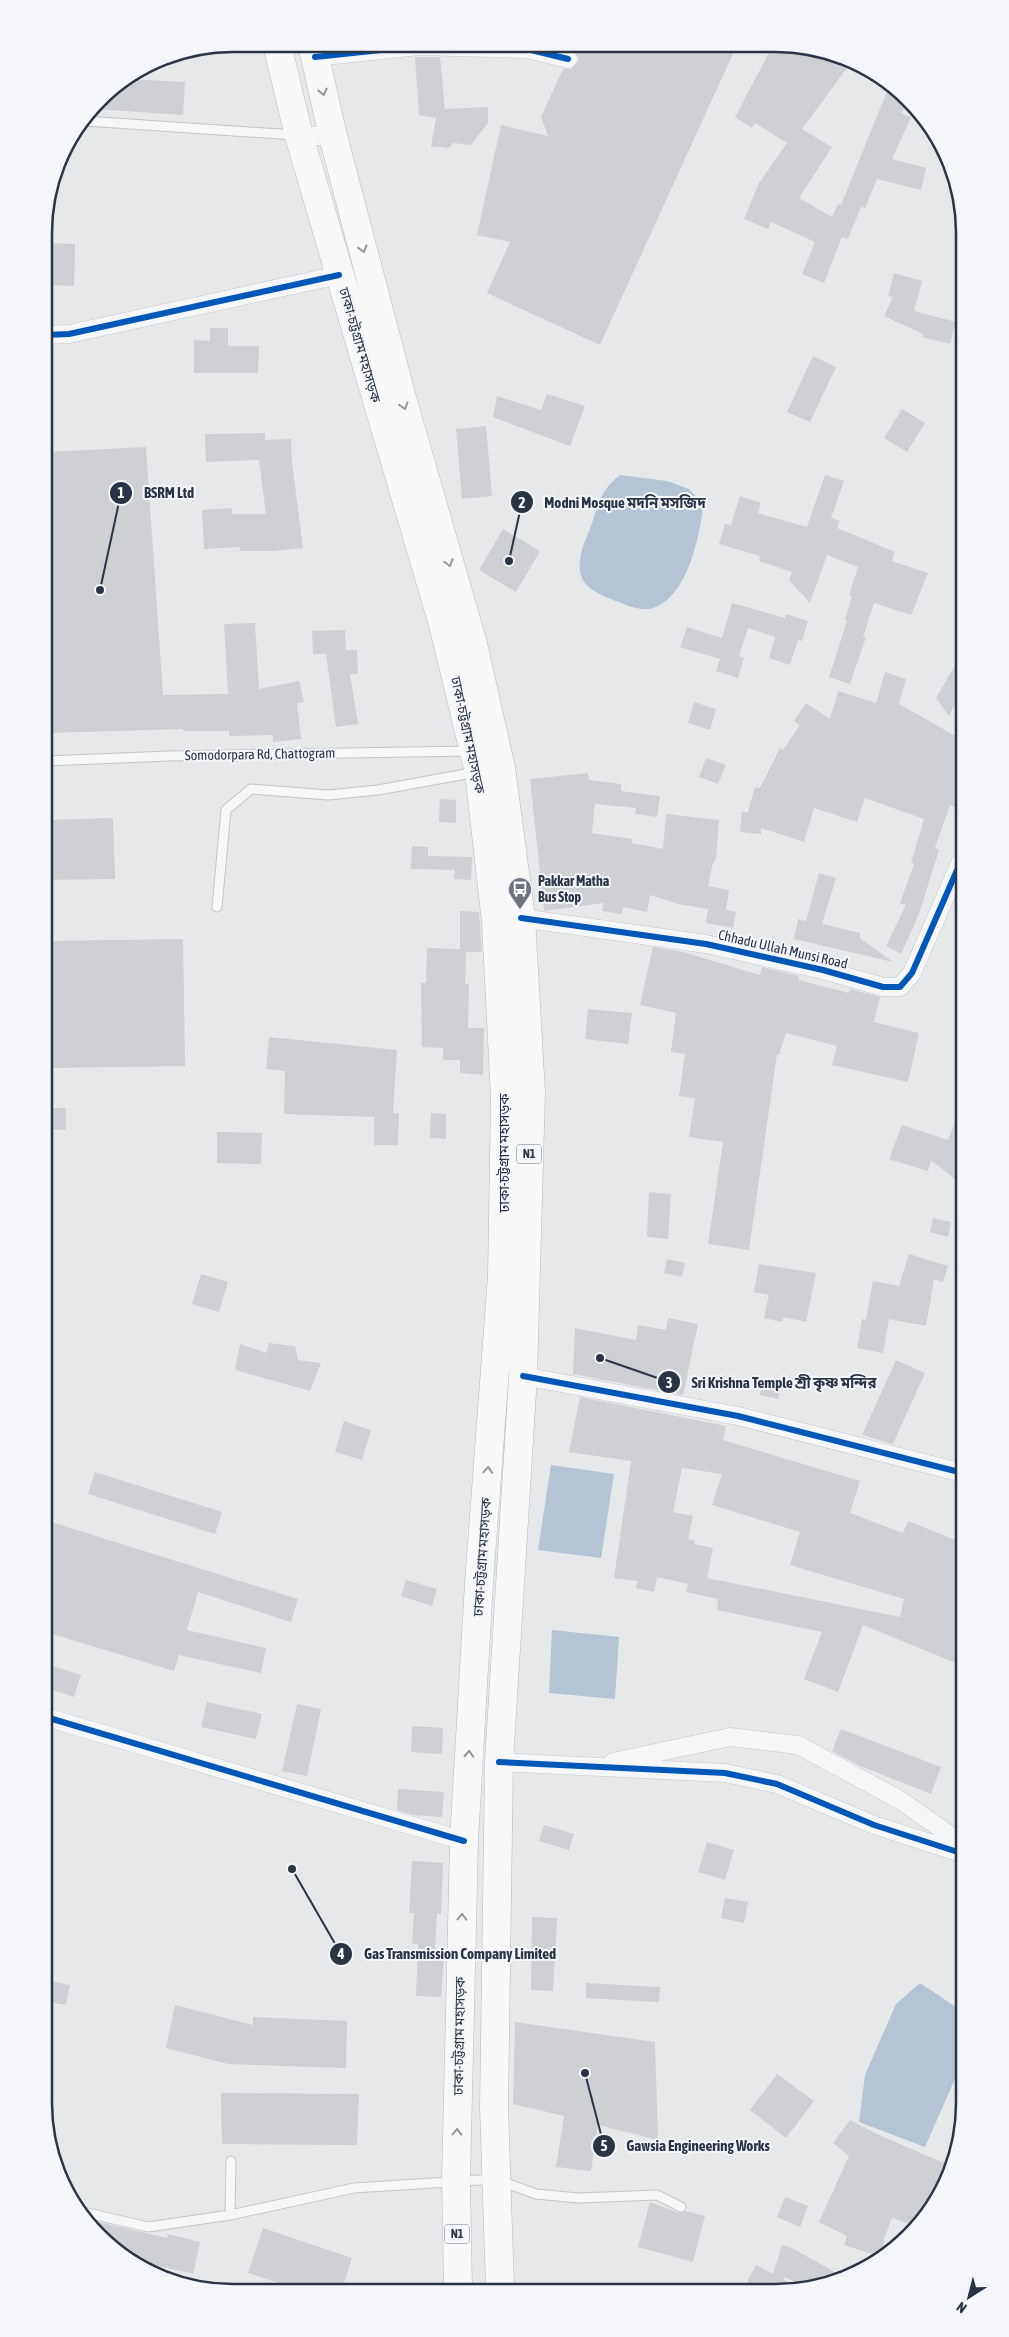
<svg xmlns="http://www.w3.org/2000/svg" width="1009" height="2337" font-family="'Asap Condensed','Noto Sans Bengali',sans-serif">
  <rect width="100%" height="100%" fill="#e6e8ea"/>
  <path fill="#b4c4d5" d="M620,475L667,481L689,489L703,503C701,534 687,598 653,608C642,612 626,605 616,601C605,597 587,590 582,578C575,560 585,542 591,526C599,503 600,491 620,475Z
    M551,1465L614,1474L601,1558L538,1550Z
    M552,1630L619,1637L615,1699L549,1693Z
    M920,1983L962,2011L955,2079L925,2147L859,2122L865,2075L896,2004Z"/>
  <path fill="#ced0d3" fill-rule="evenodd" d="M573,46L736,47L600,345L487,293L510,242L477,235L501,125L548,136L541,117L563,69H571L578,62V56L572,49Z
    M772,47H812L852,61L802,129L832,147L799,198L832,217L838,204L841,205L890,84L901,91L909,101L901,113L911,117L892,159L926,168L921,190L877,179L865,208L861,207L848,239L842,237L824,283L802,274L815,242L771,222L768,229L744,219L759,183L787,143L755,123L752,128L735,117Z
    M415,57H440L445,109L488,107V123L471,145L453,143L449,148L431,146L436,118L419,115Z
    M128,79L185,82L183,115L94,109L108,91Z
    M44,243L75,244L74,286L44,285Z
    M894,273L922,281L914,311L956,322L950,344L922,337L923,334L884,316L893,297L888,296Z
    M210,328H228V346H259L258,373H194V340L210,341Z
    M813,356L836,367L810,422L787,412Z
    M547,394L585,406L570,446L493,417L497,396L541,410Z
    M902,409L925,423L907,452L884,438Z
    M486,426L492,496L462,499L456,429Z
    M265,433V440L291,439L292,462L303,548L274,551H240V547L204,549L202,510L232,508V514H266L259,460L206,462L205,434Z
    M146,447L163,695L228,694L224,624L255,623L259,689L299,681L304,702L297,703L301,739L273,742V735L229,736V731H183V729L46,733L45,452Z
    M825,475L844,481L831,518L840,521L837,528L895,552L892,561L928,573L911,615L874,603L863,637H866L850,684L829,677L847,621L845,620L852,596L849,595L858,567L827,555L810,603L789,580L792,572L759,561L760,556L719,544L725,524L731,525L740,496L761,503L758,513L807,527Z
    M503,529L540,551L516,592L479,570Z
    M732,603L785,618L786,614L808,621L802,641L798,640L790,665L769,658L775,637L748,628L739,656L744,658L738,678L716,671L720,659L680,647L687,627L722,638Z
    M345,630L346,650H357L358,674H350L358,724L336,727L326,654H313L312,631Z
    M960,657V695L949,716L936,698Z
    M885,672L906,679L899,704L961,739V810L950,805L935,848L939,850L919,914L901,954L886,946L906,905L900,903L914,864L911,863L924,819L865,798L857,822L814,808L804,842L761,828V834L740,832L742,812H748L755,787L760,788L780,748L783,750L800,725L794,721L806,703L830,719L838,691L876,703Z
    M694,702L716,709L710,730L688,723Z
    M706,758L726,765L718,784L699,777Z
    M588,773L589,780L621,784V791L660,796L657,817L635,814L636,808L595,804L592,833L632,839V843L663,849L666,814L719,820L716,859L713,863L708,886L729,890L726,910L736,912L733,928L706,923L708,909L678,904L650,895L647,912L623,907L622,914L602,911L603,903L544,911L530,779Z
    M440,799L456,800V823L439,822Z
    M113,818L115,879L46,880V820Z
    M412,846L428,847V856L472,857L471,880L454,879L455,870L411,869Z
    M819,873L836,878L822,924L860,933V938L893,962L794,939L798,919L806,921Z
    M460,911L479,912L482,952H466L465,984H469L468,1028H484L483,1075L460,1073V1060H443V1048L422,1047L421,983H426L427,948L460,949Z
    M183,939L185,1066L47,1068L46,941Z
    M653,947L683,952L760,975L762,967L799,976L798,980L849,993L850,989L880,997L874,1022L919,1033L908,1082L832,1065L837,1046L786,1033L779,1055L777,1054L749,1250L708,1244L723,1142L689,1137L695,1098L679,1096L685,1054L671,1052L676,1013L640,1005Z
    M588,1009L632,1013L628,1044L585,1039Z
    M269,1037L397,1050L393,1113H399L398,1145H374V1117L284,1114L285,1071L266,1069Z
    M961,1107L962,1185L931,1160L928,1171L889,1159L902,1125L948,1140Z
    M47,1108H66V1130L47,1129Z
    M431,1113L446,1114V1139L430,1138Z
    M217,1132L262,1133L261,1164L217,1163Z
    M649,1192L671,1194L668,1239L647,1237Z
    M933,1218L951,1222L948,1237L930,1232Z
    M909,1254L948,1266L943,1282L934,1279L926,1326L889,1319L883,1353L857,1348L862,1319L866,1320L873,1281L899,1286Z
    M667,1259L685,1263L682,1277L664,1273Z
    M759,1264L816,1273L806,1322L783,1317L782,1322L764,1318L769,1295L754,1292Z
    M201,1274L228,1282L219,1312L192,1304Z
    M668,1318L698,1324L683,1395L573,1374L575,1328L636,1340L638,1325L666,1330Z
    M269,1343L295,1346L298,1360L321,1363L310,1391L235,1370L240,1344L266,1353Z
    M896,1360L925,1373L893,1444L862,1435Z
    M763,1381L781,1385L778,1399L760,1395Z
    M580,1397L726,1426L723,1440L860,1481L850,1513L903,1533L908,1521L963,1543V1666L863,1625L838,1692L804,1679L822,1632L717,1610L718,1599L686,1592L688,1584L657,1577L654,1592L636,1588L637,1581L614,1578L631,1461L569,1452ZM682,1468L722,1474L712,1505L800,1532L790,1565L904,1599L900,1617L707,1578L713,1548L694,1544L695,1541L688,1539L693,1516L673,1512Z
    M344,1421L371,1430L362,1460L335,1452Z
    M95,1472L222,1512L215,1534L88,1494Z
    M48,1521L298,1599L291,1622L198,1592L187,1630L266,1648L261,1673L179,1655L174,1671L49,1633Z
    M406,1580L437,1589L432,1606L401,1596Z
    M49,1665L81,1675L74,1697L49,1689Z
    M207,1702L262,1714L256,1739L201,1727Z
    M297,1704L321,1709L307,1776L282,1771Z
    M412,1726L443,1728L442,1754L411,1752Z
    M841,1729L941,1767L931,1794L860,1766L832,1751Z
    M398,1789L444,1792L442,1817L413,1815L397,1810Z
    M544,1825L574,1834L569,1850L539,1841Z
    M707,1842L734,1850L725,1880L698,1872Z
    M412,1861L443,1863L441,1914H437L435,1953L444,1954L441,1997L416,1996L418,1944H412L414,1913H409Z
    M725,1898L748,1902L744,1923L721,1918Z
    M532,1917L557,1918L553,1991L531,1990Z
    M50,1981L70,1985L66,2005L50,2002Z
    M586,1983L660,1987L659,2002L586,1998Z
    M175,2005L253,2025V2017L347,2021L346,2068L228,2064L166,2048Z
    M515,2022L655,2042L658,2140L598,2125L591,2171L556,2167L564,2116L513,2104Z
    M777,2074L814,2101L786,2138L750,2110Z
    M221,2093L359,2094L357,2145L222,2144Z
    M850,2120L877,2134L953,2167L951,2176L919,2227L892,2218L884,2239L881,2257L844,2245L847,2236L819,2222L849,2156L833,2143Z
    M785,2197L808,2206L800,2227L777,2217Z
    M650,2202L679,2213L686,2211L705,2216L693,2262L638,2247Z
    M86,2219L167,2238L168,2234L200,2242L193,2274L125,2258L108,2246Z
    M263,2228L352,2258L342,2289H298L248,2273Z
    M782,2245L792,2248L845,2278L824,2287H803L785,2277L784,2280L798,2287H757L747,2282L756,2265L773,2274Z"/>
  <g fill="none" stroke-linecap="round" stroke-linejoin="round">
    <g stroke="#c4c6c8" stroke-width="11">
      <path id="service" d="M85,121L295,135
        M46,761L169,756L471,751
        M217,907L226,810L251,789L328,795L378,790L477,772
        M79,2211L148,2227L230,2215L354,2188L495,2179L536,2194L578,2198L657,2195L681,2207
        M230,2215L231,2161"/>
    </g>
    <g stroke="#c4c6c8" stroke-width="19">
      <path id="minor" d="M315,57L419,46L527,49L568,59
        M299,136H333
        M45,335L69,334L339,275
        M521,918L706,944L823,970L883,987H900L912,973L961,861
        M523,1376L738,1416L963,1473
        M49,1718L464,1841
        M499,1762L725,1773L777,1784L874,1825L964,1854
        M613,1762L730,1737L798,1745L900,1800L964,1845"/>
    </g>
    <g stroke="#b8bbbf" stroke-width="29">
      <path id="trunk" d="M277,44L299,136L442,621L479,772L496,922L505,1098L502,1276L479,1583L464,1841L456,2180L458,2288
        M312,44L333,136L402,398L473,644L501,768L521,918L531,1092L523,1376L499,1762L494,2107L500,2288"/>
    </g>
    <use href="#service" stroke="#f5f6f7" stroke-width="9"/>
    <use href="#minor" stroke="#f5f6f7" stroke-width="18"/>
    <use href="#trunk" stroke="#f8f8f8" stroke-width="28"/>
    <g stroke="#f4f6f9" stroke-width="9">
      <path id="cycleway" d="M315,57L419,46L527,49L568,59
        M45,335L69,334L339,275
        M521,918L706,944L823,970L883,987H900L912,973L961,861
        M523,1376L738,1416L963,1473
        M49,1718L464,1841
        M499,1762L725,1773L777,1784L874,1825L964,1854"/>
    </g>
    <use href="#cycleway" stroke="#0057b8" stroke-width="6"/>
  </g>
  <defs><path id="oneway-chevron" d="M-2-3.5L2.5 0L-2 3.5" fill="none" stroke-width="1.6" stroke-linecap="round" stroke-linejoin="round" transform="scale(1.25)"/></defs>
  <g stroke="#92969e">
    <use href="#oneway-chevron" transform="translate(323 92) rotate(77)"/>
    <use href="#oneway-chevron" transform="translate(363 249) rotate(75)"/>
    <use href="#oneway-chevron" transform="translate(404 406) rotate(74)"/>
    <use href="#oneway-chevron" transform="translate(449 563) rotate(74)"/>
    <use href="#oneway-chevron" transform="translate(488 1470) rotate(-86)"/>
    <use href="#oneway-chevron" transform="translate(469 1754) rotate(-87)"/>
    <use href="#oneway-chevron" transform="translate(462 1917) rotate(-89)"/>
    <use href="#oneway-chevron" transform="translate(457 2132) rotate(-89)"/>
  </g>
  <defs>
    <g id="bus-pin" transform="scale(1.25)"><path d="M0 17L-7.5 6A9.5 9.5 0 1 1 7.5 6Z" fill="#6c737f" stroke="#f4f6f9"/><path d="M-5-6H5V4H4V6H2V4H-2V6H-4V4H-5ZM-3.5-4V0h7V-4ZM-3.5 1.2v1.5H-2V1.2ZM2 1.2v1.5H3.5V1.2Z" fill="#fff"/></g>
  </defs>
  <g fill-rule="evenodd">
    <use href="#bus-pin" x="520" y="889"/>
  </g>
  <g text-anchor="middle" stroke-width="4" stroke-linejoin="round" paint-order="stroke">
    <g fill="#f4f6f9" stroke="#676e7b" stroke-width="1">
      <rect x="516.5" y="1144.5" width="25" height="19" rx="4"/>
      <rect x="444.5" y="2224.5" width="25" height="19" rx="4"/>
    </g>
    <g font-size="12" font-weight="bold" fill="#2b3445">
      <text x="529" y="1158">N1</text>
      <text x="457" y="2238">N1</text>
    </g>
    <g font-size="14" fill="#2b3445" stroke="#f4f6f9">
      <text transform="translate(360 345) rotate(74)" y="5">ঢাকা-চট্টগ্রাম মহাসড়ক</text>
      <text transform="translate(468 735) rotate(78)" y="5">ঢাকা-চট্টগ্রাম মহাসড়ক</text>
      <text transform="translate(260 754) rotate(-1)" y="5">Somodorpara Rd, Chattogram</text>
      <text transform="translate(783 949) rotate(13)" y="5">Chhadu Ullah Munsi Road</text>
      <text transform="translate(504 1153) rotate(-90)" y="5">ঢাকা-চট্টগ্রাম মহাসড়ক</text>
      <text transform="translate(482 1557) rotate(-86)" y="5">ঢাকা-চট্টগ্রাম মহাসড়ক</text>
      <text transform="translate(459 2036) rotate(-89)" y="5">ঢাকা-চট্টগ্রাম মহাসড়ক</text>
    </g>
    <g font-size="14" font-weight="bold" fill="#2b3445" stroke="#f4f6f9" text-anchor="start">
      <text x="538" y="886">Pakkar Matha<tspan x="538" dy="16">Bus Stop</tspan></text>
    </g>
  </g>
  <path d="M0 0H1009V2337H0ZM233 52H775A181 181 0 0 1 956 233V2103A181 181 0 0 1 775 2284H233A181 181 0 0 1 52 2103V233A181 181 0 0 1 233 52Z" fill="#f4f6f9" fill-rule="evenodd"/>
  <path fill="none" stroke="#2b3445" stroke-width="2.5" d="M233 52H775A181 181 0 0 1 956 233V2103A181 181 0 0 1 775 2284H233A181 181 0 0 1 52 2103V233A181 181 0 0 1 233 52Z"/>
  <path fill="none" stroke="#2b3445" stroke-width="2" d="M100 590L121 493M509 561L522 502M600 1358L669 1382M292 1869L341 1954M585 2073L604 2146"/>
  <g fill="#2b3445" stroke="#f4f6f9" stroke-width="2">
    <circle cx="100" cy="590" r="5"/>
    <circle cx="509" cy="561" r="5"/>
    <circle cx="600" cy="1358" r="5"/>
    <circle cx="292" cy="1869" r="5"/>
    <circle cx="585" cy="2073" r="5"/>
    <circle cx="121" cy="493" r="12"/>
    <circle cx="522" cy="502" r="12"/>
    <circle cx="669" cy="1382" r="12"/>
    <circle cx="341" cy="1954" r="12"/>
    <circle cx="604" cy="2146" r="12"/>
  </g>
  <g font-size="15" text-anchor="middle" font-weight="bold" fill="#fff">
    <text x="121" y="498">1</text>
    <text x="522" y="508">2</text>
    <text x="669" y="1388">3</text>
    <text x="341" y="1959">4</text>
    <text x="604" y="2151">5</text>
  </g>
  <g font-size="15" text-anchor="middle" font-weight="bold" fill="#2b3445" stroke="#f4f6f9" stroke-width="4" stroke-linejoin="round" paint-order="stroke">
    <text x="169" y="498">BSRM Ltd</text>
    <text x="625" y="508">Modni Mosque মদনি মসজিদ</text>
    <text x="784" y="1388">Sri Krishna Temple শ্রী কৃষ্ণ মন্দির</text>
    <text x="460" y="1959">Gas Transmission Company Limited</text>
    <text x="698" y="2151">Gawsia Engineering Works</text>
  </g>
  <g transform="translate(969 2297) rotate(216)" stroke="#f4f6f9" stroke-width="4" paint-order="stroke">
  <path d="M0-4L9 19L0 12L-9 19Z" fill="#2b3445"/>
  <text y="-8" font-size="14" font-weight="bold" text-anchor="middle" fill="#2b3445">N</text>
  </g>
</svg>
